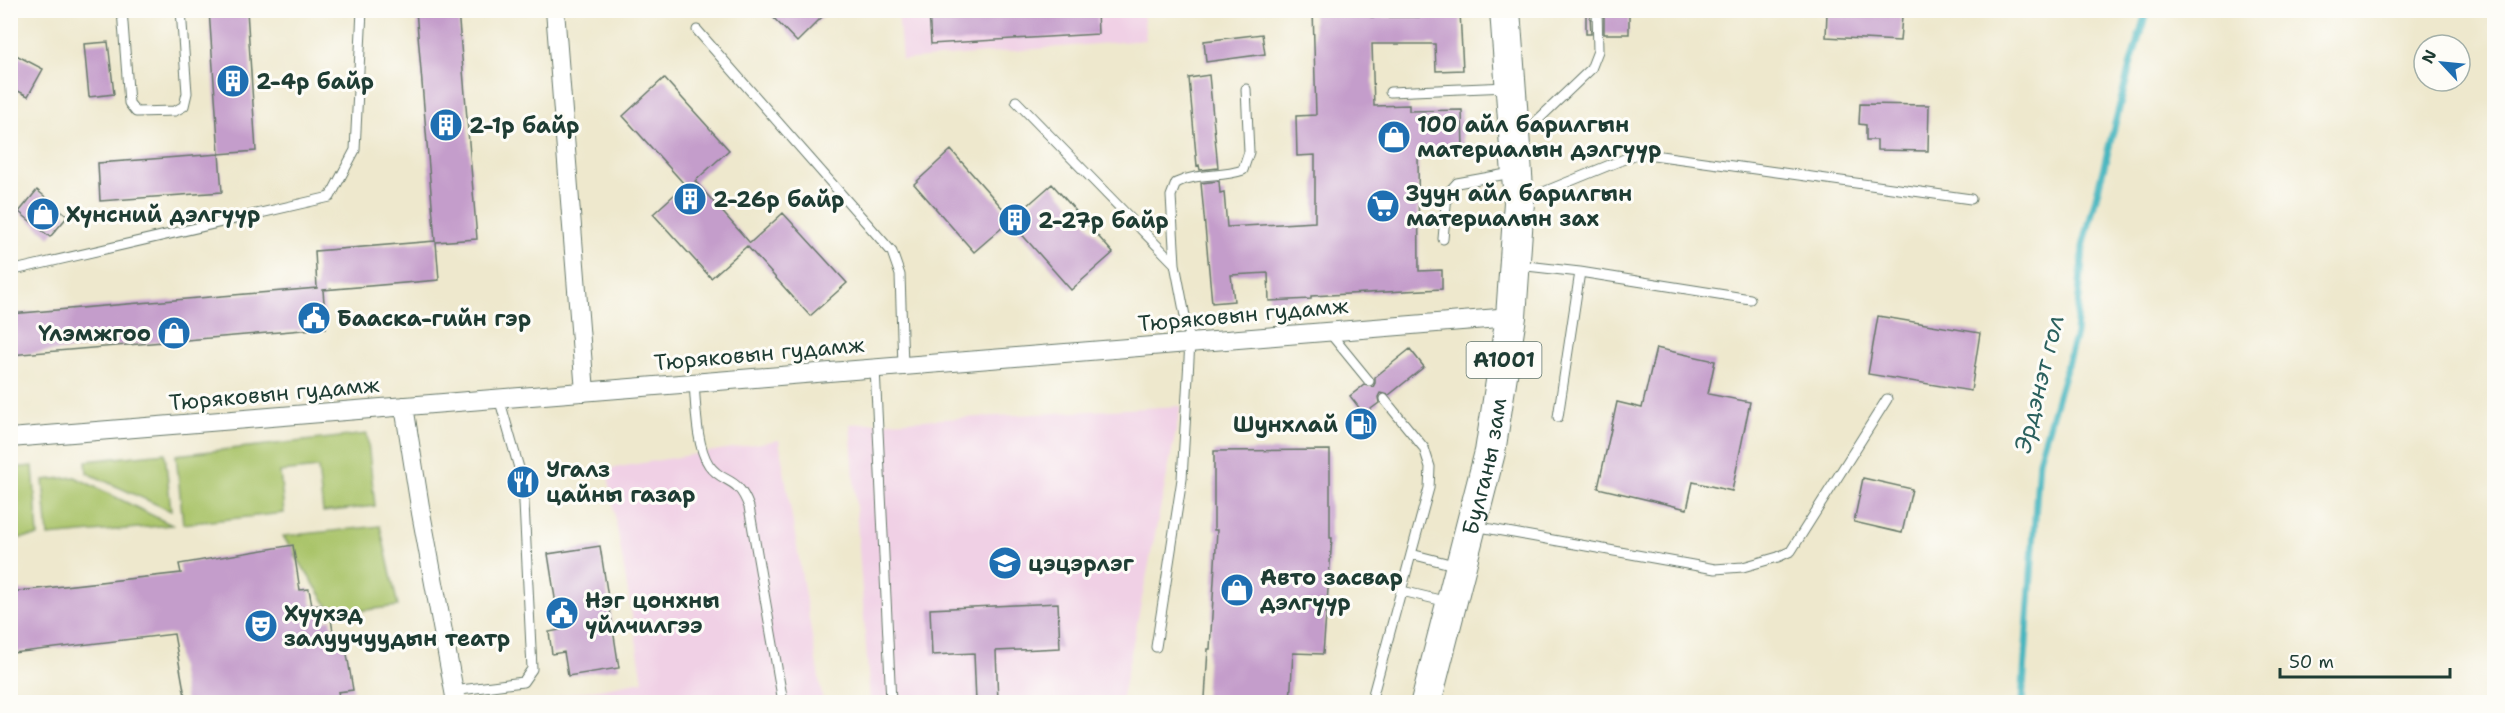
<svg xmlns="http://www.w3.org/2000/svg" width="2505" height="713" font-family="'Shantell Sans',sans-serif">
  <rect width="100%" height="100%" fill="#fdfcf7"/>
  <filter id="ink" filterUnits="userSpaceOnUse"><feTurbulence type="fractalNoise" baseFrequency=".0167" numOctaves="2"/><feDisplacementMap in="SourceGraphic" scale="12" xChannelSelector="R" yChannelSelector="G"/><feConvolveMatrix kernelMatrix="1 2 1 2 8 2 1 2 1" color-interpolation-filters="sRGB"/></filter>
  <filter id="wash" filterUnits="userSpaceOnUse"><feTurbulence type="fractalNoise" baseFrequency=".008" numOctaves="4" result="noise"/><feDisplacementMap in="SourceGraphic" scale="24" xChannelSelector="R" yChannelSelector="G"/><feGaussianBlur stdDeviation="1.35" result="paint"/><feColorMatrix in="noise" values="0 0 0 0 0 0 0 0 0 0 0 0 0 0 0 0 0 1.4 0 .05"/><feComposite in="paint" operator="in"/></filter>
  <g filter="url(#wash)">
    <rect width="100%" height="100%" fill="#eee8cd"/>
    <path fill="#f0d0e5" d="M898,11H1143L1146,40L902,60Z
      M1181,406L1121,702H870L850,424Z
      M779,440L823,702H560L559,696L643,681L607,469Z"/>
    <path fill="#aac46a" stroke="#64804f" stroke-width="1.5" d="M367,434L375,506L323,512L318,468L280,472L284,513L183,524L176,455Z
      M165,453L171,511L87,473L86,461Z
      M33,466L38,536L11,539V468Z
      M75,477L172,525L48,536L43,480Z
      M380,526L398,606L333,614L283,536Z"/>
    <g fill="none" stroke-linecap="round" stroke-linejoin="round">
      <path stroke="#47b6bf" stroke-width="7" d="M2022,702L2039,460L2076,334L2083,247L2130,66L2147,10"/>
    </g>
    <g id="blocks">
      <path fill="#c49dcb" d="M209,10H247L256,151L219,154Z
        M416,10H458L477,239L436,242L439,280L323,290L326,328L10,355V314L317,288L315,251L435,241Z
        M766,10H829L797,42Z
        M929,10H1097L1098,34L931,44Z
        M1313,10H1371V17H1434V13L1460,12L1463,70L1436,71L1435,44H1372L1374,106L1409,105V111L1462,110L1463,151L1418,153L1419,271L1442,270V289L1311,296V299L1269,301L1268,273L1231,275L1234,301L1212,303L1201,183L1219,181L1220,193L1224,192L1227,227L1315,222V155L1297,156L1296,116L1316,115Z
        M1827,12L1902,16L1900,41L1826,37Z
        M1586,14H1590L1591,34H1586Z
        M1604,14H1629V34H1604Z
        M1262,34L1265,54L1206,62L1204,41Z
        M108,42L114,94L89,97L84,44Z
        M16,55L43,69L28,96L10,87V66Z
        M1209,75L1218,168L1200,170L1199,165L1197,166L1189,78Z
        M664,78L729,150L695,181L750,243L783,213L847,283L810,316L747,246L711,278L653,214L685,185L623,116Z
        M1860,104L1929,105L1928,151L1877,150V140H1866V125L1859,124Z
        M951,150L1012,219L974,252L914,184Z
        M219,154L222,192L100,201L98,163Z
        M1052,184L1113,253L1071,290L1010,221Z
        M37,190L68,216L50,237L19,212Z
        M1878,316L1980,333L1971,391L1868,374Z
        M1656,348L1715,361L1708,394L1750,402L1732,491L1693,482L1687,509L1598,488L1617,402L1642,408Z
        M1410,349L1424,367L1389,395L1380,393L1378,397L1379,403L1364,414L1350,396L1364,385L1373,387L1375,383V377Z
        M1330,450V538H1332L1323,654L1293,653L1290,702L1205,698L1208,649H1210L1217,530H1214V451Z
        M1863,478L1912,489L1902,533L1854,522Z
        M293,545L300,590L309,589L312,606L321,605L323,621L331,619L334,638L344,636L353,690L338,692L340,702H186L174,634L13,653L10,592L181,573L179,564Z
        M600,546L619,668L568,676L564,652L552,654L549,632L560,630L548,554Z
        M1058,603L1060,648L996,651L998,702H976L974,653L932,655L930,609Z"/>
    </g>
  </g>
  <g filter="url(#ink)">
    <use href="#blocks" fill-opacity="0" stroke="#67796a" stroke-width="1.5"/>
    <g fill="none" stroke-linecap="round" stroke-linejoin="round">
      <g stroke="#67796a" stroke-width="11">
        <path id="service" d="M122,10L129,103L136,112L175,111L184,106L187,93L181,10
          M697,30L892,252L900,275L903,366
          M1390,92L1508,87
          M1016,101L1175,264
          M1521,136L1591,69L1598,51L1597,10
          M1524,200L1639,153L1971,199
          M1443,239L1447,194L1457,183L1512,173
          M1518,265L1580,272L1750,299
          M10,271L330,197L355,150L362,10
          M1329,332L1369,381
          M875,368L891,702
          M694,383C696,406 696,446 709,465C723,485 737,474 749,507L783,702
          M1558,417L1580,272
          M1474,526L1715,569L1743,567L1778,557L1791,551L1887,399
          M1411,554L1458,566
          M1402,591L1448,602
          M1156,647L1182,479L1190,342L1175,264L1171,196L1176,183C1198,172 1221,178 1243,170L1249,152L1246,89
          M453,691L523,682L532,669L523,482L499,398
          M1371,702L1429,488L1430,467L1424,448L1384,399"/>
      </g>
      <g stroke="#67796a" stroke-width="20">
        <path id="minor" d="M555,10L585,392
          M404,406L421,513L456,702
          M10,438L1511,317"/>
      </g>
      <g stroke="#67796a" stroke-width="32">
        <g id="trunk">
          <path id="s1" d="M1426,702L1490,452L1511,317L1519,202L1505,10"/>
        </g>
      </g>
      <use href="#service" stroke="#fff" stroke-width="9"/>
      <use href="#minor" stroke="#fff" stroke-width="18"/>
      <use href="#trunk" stroke="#fff" stroke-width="30"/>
    </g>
  </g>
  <defs>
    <g id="building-disc" transform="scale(1.725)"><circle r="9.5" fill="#1f6fb2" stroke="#fdfcf7"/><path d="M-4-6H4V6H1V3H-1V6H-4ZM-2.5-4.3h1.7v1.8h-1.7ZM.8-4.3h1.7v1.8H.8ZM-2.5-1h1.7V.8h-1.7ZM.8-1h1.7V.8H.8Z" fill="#fff"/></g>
    <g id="shop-disc" transform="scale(1.725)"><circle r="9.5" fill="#1f6fb2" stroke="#fdfcf7"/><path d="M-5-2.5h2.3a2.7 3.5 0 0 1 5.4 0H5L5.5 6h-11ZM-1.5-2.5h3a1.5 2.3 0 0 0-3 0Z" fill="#fff"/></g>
    <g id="supermarket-disc" transform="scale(1.725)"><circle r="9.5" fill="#1f6fb2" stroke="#fdfcf7"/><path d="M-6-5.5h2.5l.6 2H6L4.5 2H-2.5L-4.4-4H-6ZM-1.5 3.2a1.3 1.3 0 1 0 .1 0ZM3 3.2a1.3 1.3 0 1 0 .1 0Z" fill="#fff"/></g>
    <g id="civic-disc" transform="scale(1.725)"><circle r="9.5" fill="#1f6fb2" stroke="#fdfcf7"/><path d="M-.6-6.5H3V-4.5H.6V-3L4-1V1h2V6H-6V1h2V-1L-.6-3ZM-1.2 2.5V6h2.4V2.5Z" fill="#fff"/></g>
    <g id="fuel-disc" transform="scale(1.725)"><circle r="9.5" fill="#1f6fb2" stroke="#fdfcf7"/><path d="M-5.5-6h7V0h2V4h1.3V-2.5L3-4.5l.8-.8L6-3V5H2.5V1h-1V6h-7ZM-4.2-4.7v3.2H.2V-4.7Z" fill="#fff"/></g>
    <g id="restaurant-disc" transform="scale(1.725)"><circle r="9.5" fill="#1f6fb2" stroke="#fdfcf7"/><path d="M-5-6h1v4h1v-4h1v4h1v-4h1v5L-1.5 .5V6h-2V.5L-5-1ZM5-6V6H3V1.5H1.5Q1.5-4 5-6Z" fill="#fff"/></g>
    <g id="school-disc" transform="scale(1.725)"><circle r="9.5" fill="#1f6fb2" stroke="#fdfcf7"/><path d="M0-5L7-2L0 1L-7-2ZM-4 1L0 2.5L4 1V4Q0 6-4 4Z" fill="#fff"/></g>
    <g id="theatre-disc" transform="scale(1.725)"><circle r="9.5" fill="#1f6fb2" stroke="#fdfcf7"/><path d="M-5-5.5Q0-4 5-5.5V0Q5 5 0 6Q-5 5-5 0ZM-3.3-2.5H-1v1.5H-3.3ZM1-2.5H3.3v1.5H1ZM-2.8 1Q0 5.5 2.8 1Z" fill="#fff"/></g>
  </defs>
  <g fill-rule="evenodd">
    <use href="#building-disc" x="233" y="81"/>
    <use href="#building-disc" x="446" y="125"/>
    <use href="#shop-disc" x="1394" y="137"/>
    <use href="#building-disc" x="690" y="199"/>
    <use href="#supermarket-disc" x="1383" y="206"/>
    <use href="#shop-disc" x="43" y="214"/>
    <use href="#building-disc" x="1015" y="220"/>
    <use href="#civic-disc" x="314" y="318"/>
    <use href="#shop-disc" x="174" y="333"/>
    <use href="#fuel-disc" x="1361" y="424"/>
    <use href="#restaurant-disc" x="523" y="482"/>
    <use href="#school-disc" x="1005" y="563"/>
    <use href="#shop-disc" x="1237" y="590"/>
    <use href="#civic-disc" x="562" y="613"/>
    <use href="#theatre-disc" x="261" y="626"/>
  </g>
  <g text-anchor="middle" stroke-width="6" stroke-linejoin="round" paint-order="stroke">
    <rect fill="#fdfcf7" stroke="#62766e" stroke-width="1.5" x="1466.5" y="342" width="75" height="36" rx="4.5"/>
    <g font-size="21" font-weight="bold" fill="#1f3d34">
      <text x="1504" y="367">A1001</text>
    </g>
    <g font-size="22" font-weight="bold" fill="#1f3d34" stroke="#fdfcf7" text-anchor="start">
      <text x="256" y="89">2-4р байр</text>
      <text x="1417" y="132">100 айл барилгын<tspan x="1417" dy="25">материалын дэлгүүр</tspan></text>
      <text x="469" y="133">2-1р байр</text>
      <text x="1406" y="201">Зуун айл барилгын<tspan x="1406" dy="25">материалын зах</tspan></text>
      <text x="713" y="207">2-26р байр</text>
      <text x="66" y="222">Хүнсний дэлгүүр</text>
      <text x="1038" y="228">2-27р байр</text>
      <text x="337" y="326">Бааска-гийн гэр</text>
      <text x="151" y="341" text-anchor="end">Үлэмжгоо</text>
      <text x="1338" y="432" text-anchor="end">Шунхлай</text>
      <text x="546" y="477">Угалз<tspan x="546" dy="25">цайны газар</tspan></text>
      <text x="1028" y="571">цэцэрлэг</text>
      <text x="1260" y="585">Авто засвар<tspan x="1260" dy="25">дэлгүүр</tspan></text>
      <text x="585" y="608">Нэг цонхны<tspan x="585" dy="25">үйлчилгээ</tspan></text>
      <text x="284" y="621">Хүүхэд<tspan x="284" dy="25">залуучуудын театр</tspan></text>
    </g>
    <g font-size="22" fill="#1f3d34" stroke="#fdfcf7">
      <text transform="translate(1243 314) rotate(-5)" y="8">Тюряковын гудамж</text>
      <text transform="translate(759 353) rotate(-5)" y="8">Тюряковын гудамж</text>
      <text transform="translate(274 393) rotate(-5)" y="8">Тюряковын гудамж</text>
      <text dy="8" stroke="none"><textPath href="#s1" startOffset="243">Булганы зам</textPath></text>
    </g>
    <g font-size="24" font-style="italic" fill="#2b615e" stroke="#fdfcf7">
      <text transform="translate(2039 384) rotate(-76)" y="8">Эрдэнэт гол</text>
    </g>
  </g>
  <rect width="2505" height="713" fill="none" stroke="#fdfcf7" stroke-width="36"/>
  <g transform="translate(2442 63) rotate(296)"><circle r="28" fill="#fdfcf7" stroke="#a4b0a9" stroke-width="1.5"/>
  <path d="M0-4.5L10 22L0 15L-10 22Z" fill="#1f6fb2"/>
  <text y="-9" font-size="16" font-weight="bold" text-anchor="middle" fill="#1f3d34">N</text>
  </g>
  <path d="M2280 668v9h170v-9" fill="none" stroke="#1f3d34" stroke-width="3"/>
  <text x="2289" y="668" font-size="18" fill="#1f3d34" stroke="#fdfcf7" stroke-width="4.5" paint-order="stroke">50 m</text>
</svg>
